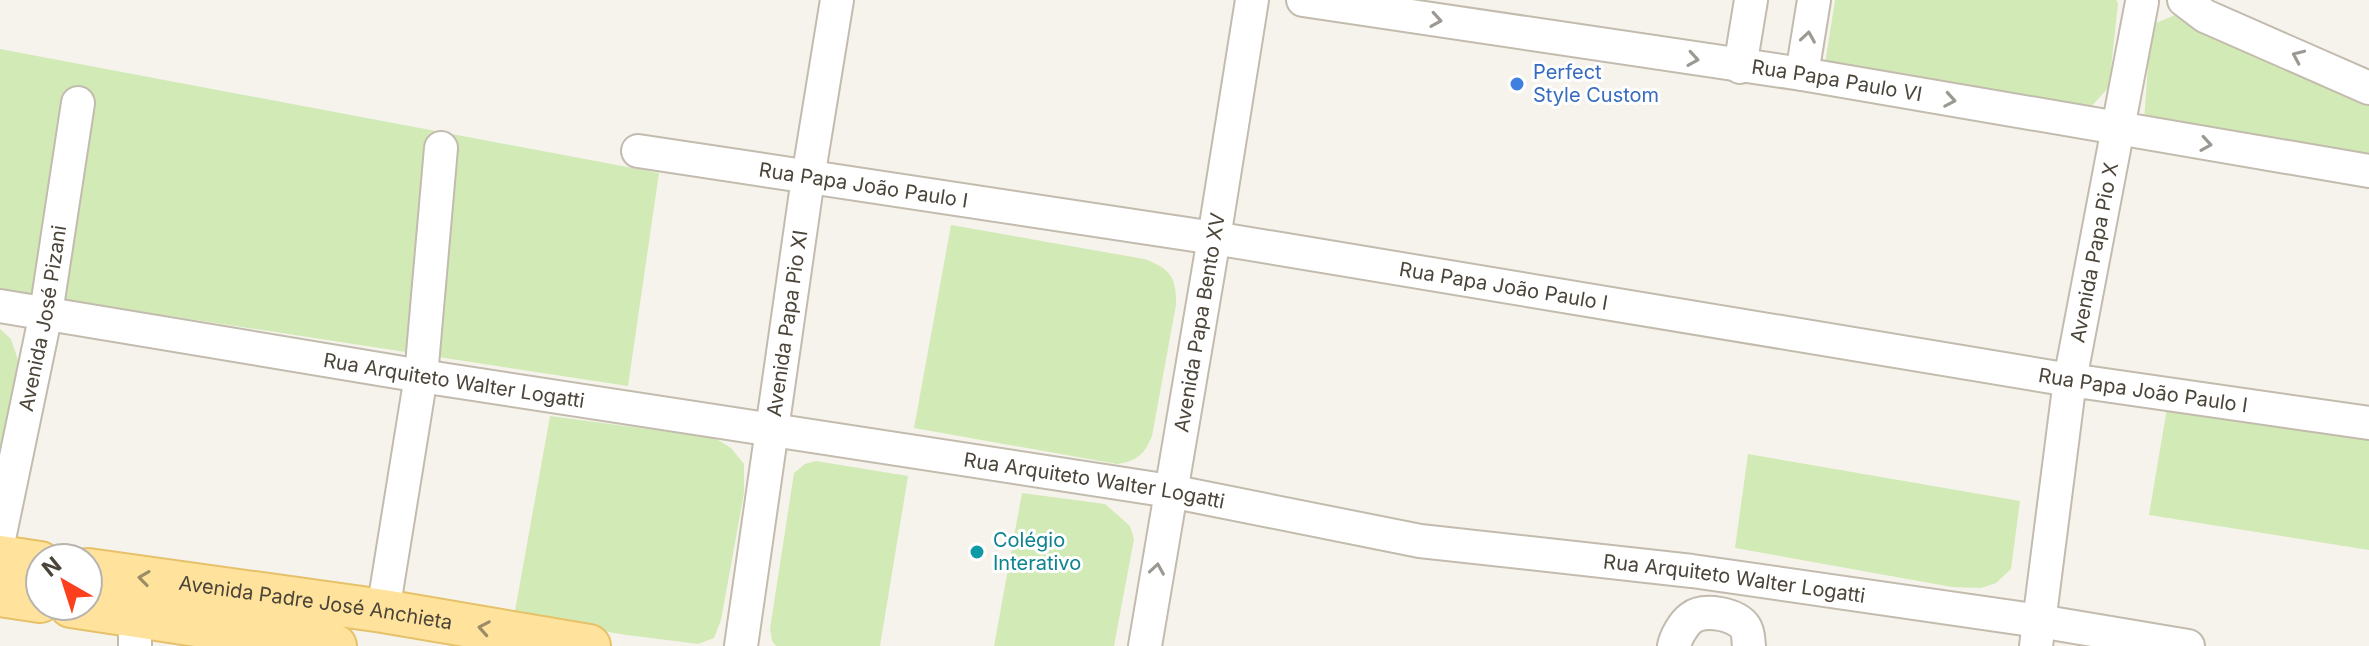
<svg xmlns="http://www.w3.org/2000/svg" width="2369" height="646" font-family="Inter,sans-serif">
  <rect width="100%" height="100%" fill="#f6f3ec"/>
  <path fill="#d2eab5" d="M1835,0H2116L2118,3L2109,87L2089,109L1825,64Z
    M2180,13L2369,95V161L2144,121L2151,25Z
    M0,49L659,173L628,386L0,290Z
    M951,225L1144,259C1170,268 1177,278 1176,305L1152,436C1144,455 1137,461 1117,464L914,428Z
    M0,329L11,339L18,360L0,461Z
    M2167,408L2369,438V550L2149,515Z
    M550,416L715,438L731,448L744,464V493L721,620L714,638L698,644L627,635L533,620L515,611Z
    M1748,454L2020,501L2011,569L1996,583L1981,588L1952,587L1735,548Z
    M816,461L908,476L880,646H776L772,641L770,629L794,473L805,464Z
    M1022,493L1105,504L1130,526L1134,539L1114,646H994Z"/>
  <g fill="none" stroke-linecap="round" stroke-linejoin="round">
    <g stroke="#c2bbae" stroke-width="36">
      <g id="minor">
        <path id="s1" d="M1303,0L1802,74L2369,171"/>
        <path d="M2184,0L2205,16L2369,88"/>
        <path d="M1740,67L1751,0"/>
        <path d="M1802,74L1814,0"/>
        <path id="s2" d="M638,151L1214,238L2070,380L2369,423"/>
        <path id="s3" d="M0,306L421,376L1170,491L1420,541L1692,571L2039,621L2188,646"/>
        <path id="s4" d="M0,534L46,313L78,103"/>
        <path d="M383,611L421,376L441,148"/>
        <path d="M135,616V646"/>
        <path id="s5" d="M741,646L808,178L837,0"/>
        <path id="s6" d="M1145,646L1214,238L1252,0"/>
        <path d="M1674,646C1676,637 1683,624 1691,618C1704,608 1736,614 1745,627C1749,633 1748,640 1749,646"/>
        <path id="s7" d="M2036,646L2070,380L2142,2"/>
      </g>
    </g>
    <g stroke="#e6c16a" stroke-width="46">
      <g id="major">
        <path d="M0,557L40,563"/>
        <path id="s8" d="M88,570L383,611L589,646"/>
        <path d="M0,595L40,601"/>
        <path d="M71,606L335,646"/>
      </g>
    </g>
    <use href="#minor" stroke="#fff" stroke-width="32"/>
    <use href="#major" stroke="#ffe39c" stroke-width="42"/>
  </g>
  <defs><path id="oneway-chevron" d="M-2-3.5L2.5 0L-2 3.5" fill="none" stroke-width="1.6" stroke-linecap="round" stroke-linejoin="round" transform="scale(2)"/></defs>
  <g stroke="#9c9892">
    <use href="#oneway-chevron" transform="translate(1436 20) rotate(9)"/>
    <use href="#oneway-chevron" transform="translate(1808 37) rotate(-81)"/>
    <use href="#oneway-chevron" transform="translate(2298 56) rotate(-156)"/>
    <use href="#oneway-chevron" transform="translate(1693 59) rotate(9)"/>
    <use href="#oneway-chevron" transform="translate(1950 100) rotate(10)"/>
    <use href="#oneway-chevron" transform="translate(2206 144) rotate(9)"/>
    <use href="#oneway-chevron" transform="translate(1157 569) rotate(-81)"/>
  </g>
  <g stroke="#9c8c66">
    <use href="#oneway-chevron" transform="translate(144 578) rotate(-172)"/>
    <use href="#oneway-chevron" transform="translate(484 628) rotate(-170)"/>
  </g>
  <circle fill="#3f7fe0" stroke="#fff" stroke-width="3" cx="1517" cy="84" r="8"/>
  <circle fill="#0f9aa8" stroke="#fff" stroke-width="3" cx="977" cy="552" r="8"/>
  <g text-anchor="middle" stroke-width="6" stroke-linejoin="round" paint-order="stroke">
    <g font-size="20" fill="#366cbe" stroke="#fff" text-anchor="start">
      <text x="1533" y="79">Perfect<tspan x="1533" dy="23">Style Custom</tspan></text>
    </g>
    <g font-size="20" fill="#4b4439" stroke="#fff">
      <text dy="7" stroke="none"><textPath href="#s1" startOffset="540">Rua Papa Paulo VI</textPath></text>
      <text dy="7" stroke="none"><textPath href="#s2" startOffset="228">Rua Papa João Paulo I</textPath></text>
      <text dy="7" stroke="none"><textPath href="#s7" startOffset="398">Avenida Papa Pio X</textPath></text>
      <text dy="7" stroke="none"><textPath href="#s2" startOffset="876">Rua Papa João Paulo I</textPath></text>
      <text dy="7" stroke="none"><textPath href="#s4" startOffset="220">Avenida José Pizani</textPath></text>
      <text dy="7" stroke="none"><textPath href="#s5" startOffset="326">Avenida Papa Pio XI</textPath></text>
      <text dy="7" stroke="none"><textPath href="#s6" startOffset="328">Avenida Papa Bento XV</textPath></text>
      <text dy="7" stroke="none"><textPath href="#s3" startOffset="460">Rua Arquiteto Walter Logatti</textPath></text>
      <text dy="7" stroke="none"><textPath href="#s2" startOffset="1524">Rua Papa João Paulo I</textPath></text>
      <text dy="7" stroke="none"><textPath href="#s3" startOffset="1108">Rua Arquiteto Walter Logatti</textPath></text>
      <text dy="7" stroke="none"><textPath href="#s3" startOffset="1756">Rua Arquiteto Walter Logatti</textPath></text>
      <text dy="7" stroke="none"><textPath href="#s8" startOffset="230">Avenida Padre José Anchieta</textPath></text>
    </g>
    <g font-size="20" fill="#0d838f" stroke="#fff" text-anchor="start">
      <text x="993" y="547">Colégio<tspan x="993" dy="23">Interativo</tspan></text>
    </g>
  </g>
  <g transform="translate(64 582) rotate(321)"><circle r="38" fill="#ffffff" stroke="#b7b4b0" stroke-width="2"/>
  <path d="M0-6L14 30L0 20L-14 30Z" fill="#fc3f1d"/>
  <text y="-12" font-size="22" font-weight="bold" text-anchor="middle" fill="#4b4439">N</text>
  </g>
</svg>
